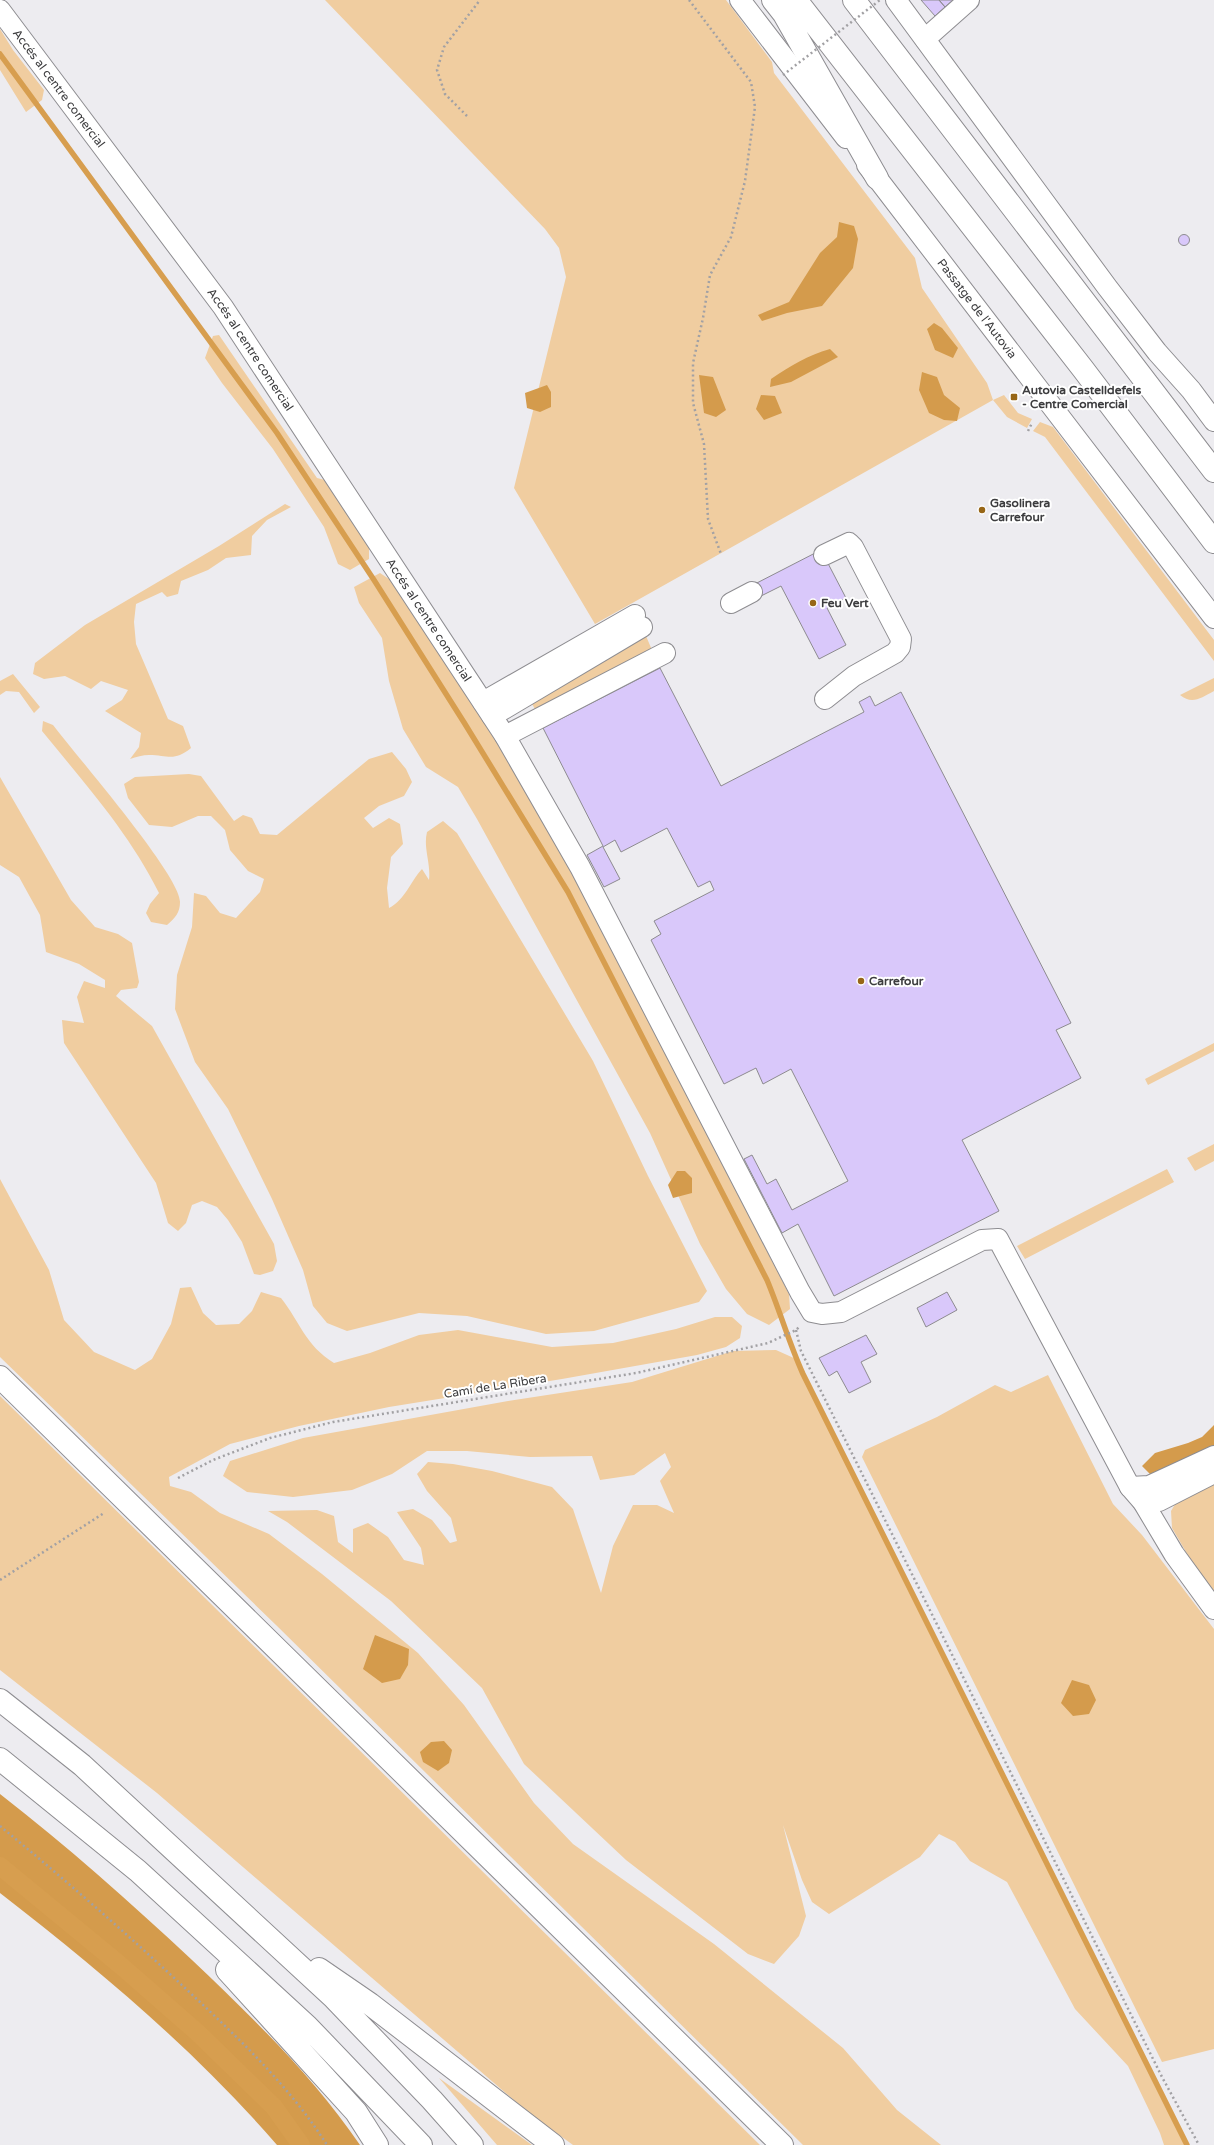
<svg xmlns="http://www.w3.org/2000/svg" width="1214" height="2145" font-family="'Varela Round',sans-serif">
  <rect width="100%" height="100%" fill="#edecf0"/>
  <path fill="#f0cda0" d="M325,0H726L772,62L774,73L915,258L922,288L987,383L993,400L1004,395L1018,413L1032,419L1027,428L1007,417L993,400L595,624L514,488L566,277L559,248L545,229Z
    M0,29L13,50L44,90L42,100L26,112L0,70Z
    M219,335L317,478L333,482L369,544V559L350,570L338,564L324,527L273,449L222,383L205,358L213,336Z
    M1040,422L1053,427L1214,640V661L1045,437L1033,431Z
    M285,504L291,507L267,520L252,536L251,555L226,558L208,570L181,581L178,594L167,597L162,592L136,604L134,622L136,644L168,719L183,726L191,748C174,762 168,755 149,755C143,755 136,757 130,759L139,747L141,733L105,711L122,700L128,690L101,681L91,689L65,676L44,679L33,674L35,663L85,625L219,546Z
    M380,573L392,581L482,718L565,858L789,1294L790,1309L769,1325L747,1314L726,1289L700,1244L650,1133L477,819L458,787L426,767L403,729L389,681L382,638L359,603L354,587Z
    M646,636L652,650L536,711L531,702Z
    M13,674L40,707L34,713L19,692L6,691L0,695V681Z
    M1214,678V691C1201,698 1192,705 1180,695Z
    M43,721L53,725C74,753 181,876 180,902C180,913 175,918 167,925L151,922L146,913L150,904L159,893C128,831 85,784 42,731Z
    M392,752L406,769L412,782L404,796L379,806L364,818L373,828L389,818L400,824L403,844L391,857L387,888L389,908C405,900 410,882 422,869L429,880C431,863 423,848 427,832L443,821L457,833L593,1061L648,1176L707,1291L699,1302L594,1331L546,1334L467,1316L419,1313L347,1331L327,1323L313,1306L303,1270L272,1199L228,1109L195,1062L175,1009L177,975L192,927L194,893L206,896L220,913L236,918L260,892L264,879L248,871L230,850L225,830L211,816H198L172,827L149,825L128,798L124,784L135,777L189,774L201,776L234,821L243,815L252,818L260,834L277,835L369,759Z
    M0,777L71,900L95,927L118,934L132,943L139,982L137,988L121,990L116,996L152,1026L274,1244L277,1261L273,1271L260,1275L254,1274L242,1242L228,1220L217,1207L202,1201L192,1205L186,1223L178,1231L168,1223L156,1183L64,1043L62,1020L84,1023L77,997L84,981L105,988V980L79,964L46,952L40,915L19,877L0,865Z
    M1214,1043V1051L1148,1085L1145,1079Z
    M1214,1144V1161L1195,1171L1187,1158Z
    M1167,1169L1174,1182L1025,1259L1017,1246Z
    M0,1179L49,1270L64,1320L94,1352L135,1370L152,1359L171,1324L180,1288L191,1287L203,1313L216,1325L239,1324L252,1311L261,1292L281,1298C300,1322 305,1345 334,1363L370,1353L419,1335L458,1330L552,1347L613,1343L676,1329L715,1317H732L742,1326L740,1338L726,1347L697,1355L562,1379L389,1407L299,1426L230,1444L169,1477L170,1486L191,1492L220,1513L269,1534L322,1574L418,1653L464,1705L534,1803L573,1844L714,1944L843,2048L897,2110L941,2145H803L276,1625L0,1357Z
    M776,1350L796,1359L1187,2145H1164L1160,2133L1128,2066L1075,2009L1007,1882L970,1861L955,1842L939,1834L920,1857L829,1914L812,1902L802,1880L783,1825L806,1916L799,1936L774,1964L748,1954L626,1860L524,1764L482,1688L391,1601L287,1522L268,1511L317,1510L334,1516L338,1542L353,1553V1529L368,1523L388,1537L404,1560L424,1565L421,1548L397,1512L413,1509L432,1520L450,1543L457,1541L451,1518L427,1491L417,1474L428,1462L453,1464L492,1471L552,1487L573,1509L601,1593L613,1546L633,1505H657L674,1513L660,1481L671,1467L665,1453L634,1475L600,1480L592,1456L530,1457L467,1451H427L392,1474L352,1490L293,1497L247,1492L223,1476L230,1461L303,1438L508,1401L632,1382L733,1351Z
    M1048,1375L1113,1504L1142,1535L1214,1629V2049L1162,2062L862,1457L865,1450L937,1417L995,1385L1011,1392Z
    M0,1396L760,2145H573L529,2113L157,1793L0,1670Z
    M1214,1482V1593L1203,1581L1172,1528L1171,1511L1177,1501Z
    M439,2078L532,2145H497Z"/>
  <path fill="#d49b4c" d="M839,222L854,226L858,239L853,268L822,306L787,313L762,321L758,315L789,302L820,253L837,237Z
    M934,323L942,328L958,348L953,358L935,350L927,329Z
    M830,349L838,357L791,382L770,387L771,379C790,366 808,355 830,349Z
    M922,372L937,377L944,395L960,408L957,421L944,420L929,413L919,390Z
    M699,375L713,377L726,410L716,417L704,413Z
    M547,385L551,392V407L540,412L527,408L525,393Z
    M761,395L775,396L782,413L764,420L756,409Z
    M677,1171H685L692,1178V1193L673,1198L668,1185Z
    M1214,1425V1451L1154,1478L1142,1466L1155,1453L1188,1443L1202,1437Z
    M375,1635L409,1649L408,1665L400,1679L382,1683L363,1669Z
    M1072,1680L1089,1685L1096,1700L1089,1714L1073,1716L1061,1703Z
    M444,1741L452,1750L449,1763L438,1771L423,1762L420,1752L431,1742Z
    M0,1794C67,1846 130,1902 192,1960C252,2017 313,2076 360,2145H277C195,2050 99,1970 0,1893Z"/>
  <g fill="none" stroke-linecap="round" stroke-linejoin="round">
    <path stroke="#d79e4f" stroke-width="5.5" d="M0,54L277,433L374,580L465,724L568,892L767,1280C780,1311 789,1343 803,1374L1187,2145"/>
    <path stroke="#d79e4f" stroke-width="18" d="M0,1866L119,1964L198,2033L274,2107L301,2145"/>
  </g>
  <path fill="#d9c8fa" stroke="#8d8b8f" d="M921,0H939L945,7L935,16Z
    M939,0H953L945,7Z
    M1178.5 240a5.5 5.5 0 1 1 11 0a5.5 5.5 0 1 1-11 0Z
    M821,550L846,598L827,608L846,645L819,659L781,586L757,598L751,586Z
    M660,668L721,786L864,712L859,702L870,696L875,706L901,692L1071,1023L1056,1030L1081,1078L962,1140L999,1211L834,1296L798,1224L782,1233L744,1159L752,1155L767,1184L776,1179L792,1210L848,1181L791,1069L763,1084L756,1068L724,1084L651,940L661,934L654,921L714,890L710,881L698,887L667,828L621,852L615,840L603,847L620,879L604,887L587,855L603,846L543,728Z
    M947,1292L957,1310L926,1327L917,1308Z
    M866,1335L877,1354L861,1362L871,1382L849,1393L837,1371L829,1376L819,1358Z"/>
  <g fill="none" stroke-linecap="round" stroke-linejoin="round">
    <g stroke="#8e8d91" stroke-width="22">
      <g id="minor">
        <path d="M740,0L846,138"/>
        <path d="M896,0L1107,287L1157,352L1191,390L1214,421"/>
        <path id="s1" d="M0,10L223,307L505,736L580,867L800,1292L812,1312L822,1314L841,1312L982,1240L998,1239L1130,1487L1143,1502L1174,1554L1214,1609"/>
        <path d="M925,39L969,0"/>
        <path id="s2" d="M867,165L1214,618"/>
        <path d="M824,555L849,543L853,547L901,639L900,647L895,653L854,676L825,699"/>
        <path d="M731,603L752,592"/>
        <path d="M483,702L635,615"/>
        <path d="M492,716L642,627"/>
        <path d="M505,736L665,653"/>
        <path d="M1130,1487L1149,1486L1214,1456"/>
        <path d="M1143,1502L1159,1501L1214,1473"/>
      </g>
    </g>
    <g stroke="#8e8d91" stroke-width="24">
      <path id="major" d="M0,1377L782,2145"/>
    </g>
    <g stroke="#8e8d91" stroke-width="24">
      <path id="highway" d="M773,0L784,14L877,178
        M796,0L1083,369L1214,542
        M854,0L1214,471
        M0,1700L82,1765L333,1997L432,2100L472,2145
        M0,1759L138,1871L307,2026L421,2145
        M319,1969L370,2004L553,2145
        M227,1970L356,2112L377,2145"/>
    </g>
    <path stroke="#a2a1a4" stroke-width="2.5" stroke-dasharray="2 3" stroke-linecap="butt" d="M689,0L751,82L755,107L745,181L731,237L710,275L703,318L693,363V403L704,444L708,519L721,554
      M467,116L445,94L437,70L444,47L480,0
      M1028,431L1032,423
      M796,1330L801,1351L1162,2077L1199,2145
      M178,1478L213,1460L270,1438L333,1422L636,1373L768,1343L796,1330L800,1326
      M0,1580L104,1513
      M0,1826C63,1878 125,1932 185,1988C236,2036 289,2085 327,2145"/>
    <use href="#minor" stroke="#fff" stroke-width="20"/>
    <use href="#major" stroke="#fff" stroke-width="22"/>
    <use href="#highway" stroke="#fff" stroke-width="22"/>
    <path stroke="#a2a1a4" stroke-width="2.5" stroke-dasharray="2 3" stroke-linecap="butt" d="M783,75L880,0"/>
  </g>
  <g fill="#976617" stroke="#fff" stroke-width="1.5">
    <rect x="1010" y="393" width="8" height="8" rx="2"/>
    <circle cx="982" cy="510" r="4"/>
    <circle cx="813" cy="603" r="4"/>
    <circle cx="861" cy="981" r="4"/>
  </g>
  <g text-anchor="middle" stroke-width="4" stroke-linejoin="round" paint-order="stroke">
    <g font-size="12" fill="#3c3c3e" stroke="#fff">
      <text dy="4" stroke="none"><textPath href="#s1" startOffset="98">Accés al centre comercial</textPath></text>
      <text dy="4" stroke="none"><textPath href="#s2" startOffset="181">Passatge de l'Autovia</textPath></text>
      <text dy="4" stroke="none"><textPath href="#s1" startOffset="422">Accés al centre comercial</textPath></text>
      <text dy="4" stroke="none"><textPath href="#s1" startOffset="746">Accés al centre comercial</textPath></text>
      <text transform="translate(495 1386) rotate(-9)" y="4">Camí de La Ribera</text>
    </g>
    <g font-size="12" font-weight="bold" fill="#3c3c3e" stroke="#fff" text-anchor="start">
      <text x="1022" y="394">Autovia Castelldefels<tspan x="1022" dy="14">- Centre Comercial</tspan></text>
      <text x="990" y="507">Gasolinera<tspan x="990" dy="14">Carrefour</tspan></text>
      <text x="821" y="607">Feu Vert</text>
      <text x="869" y="985">Carrefour</text>
    </g>
  </g>
</svg>
